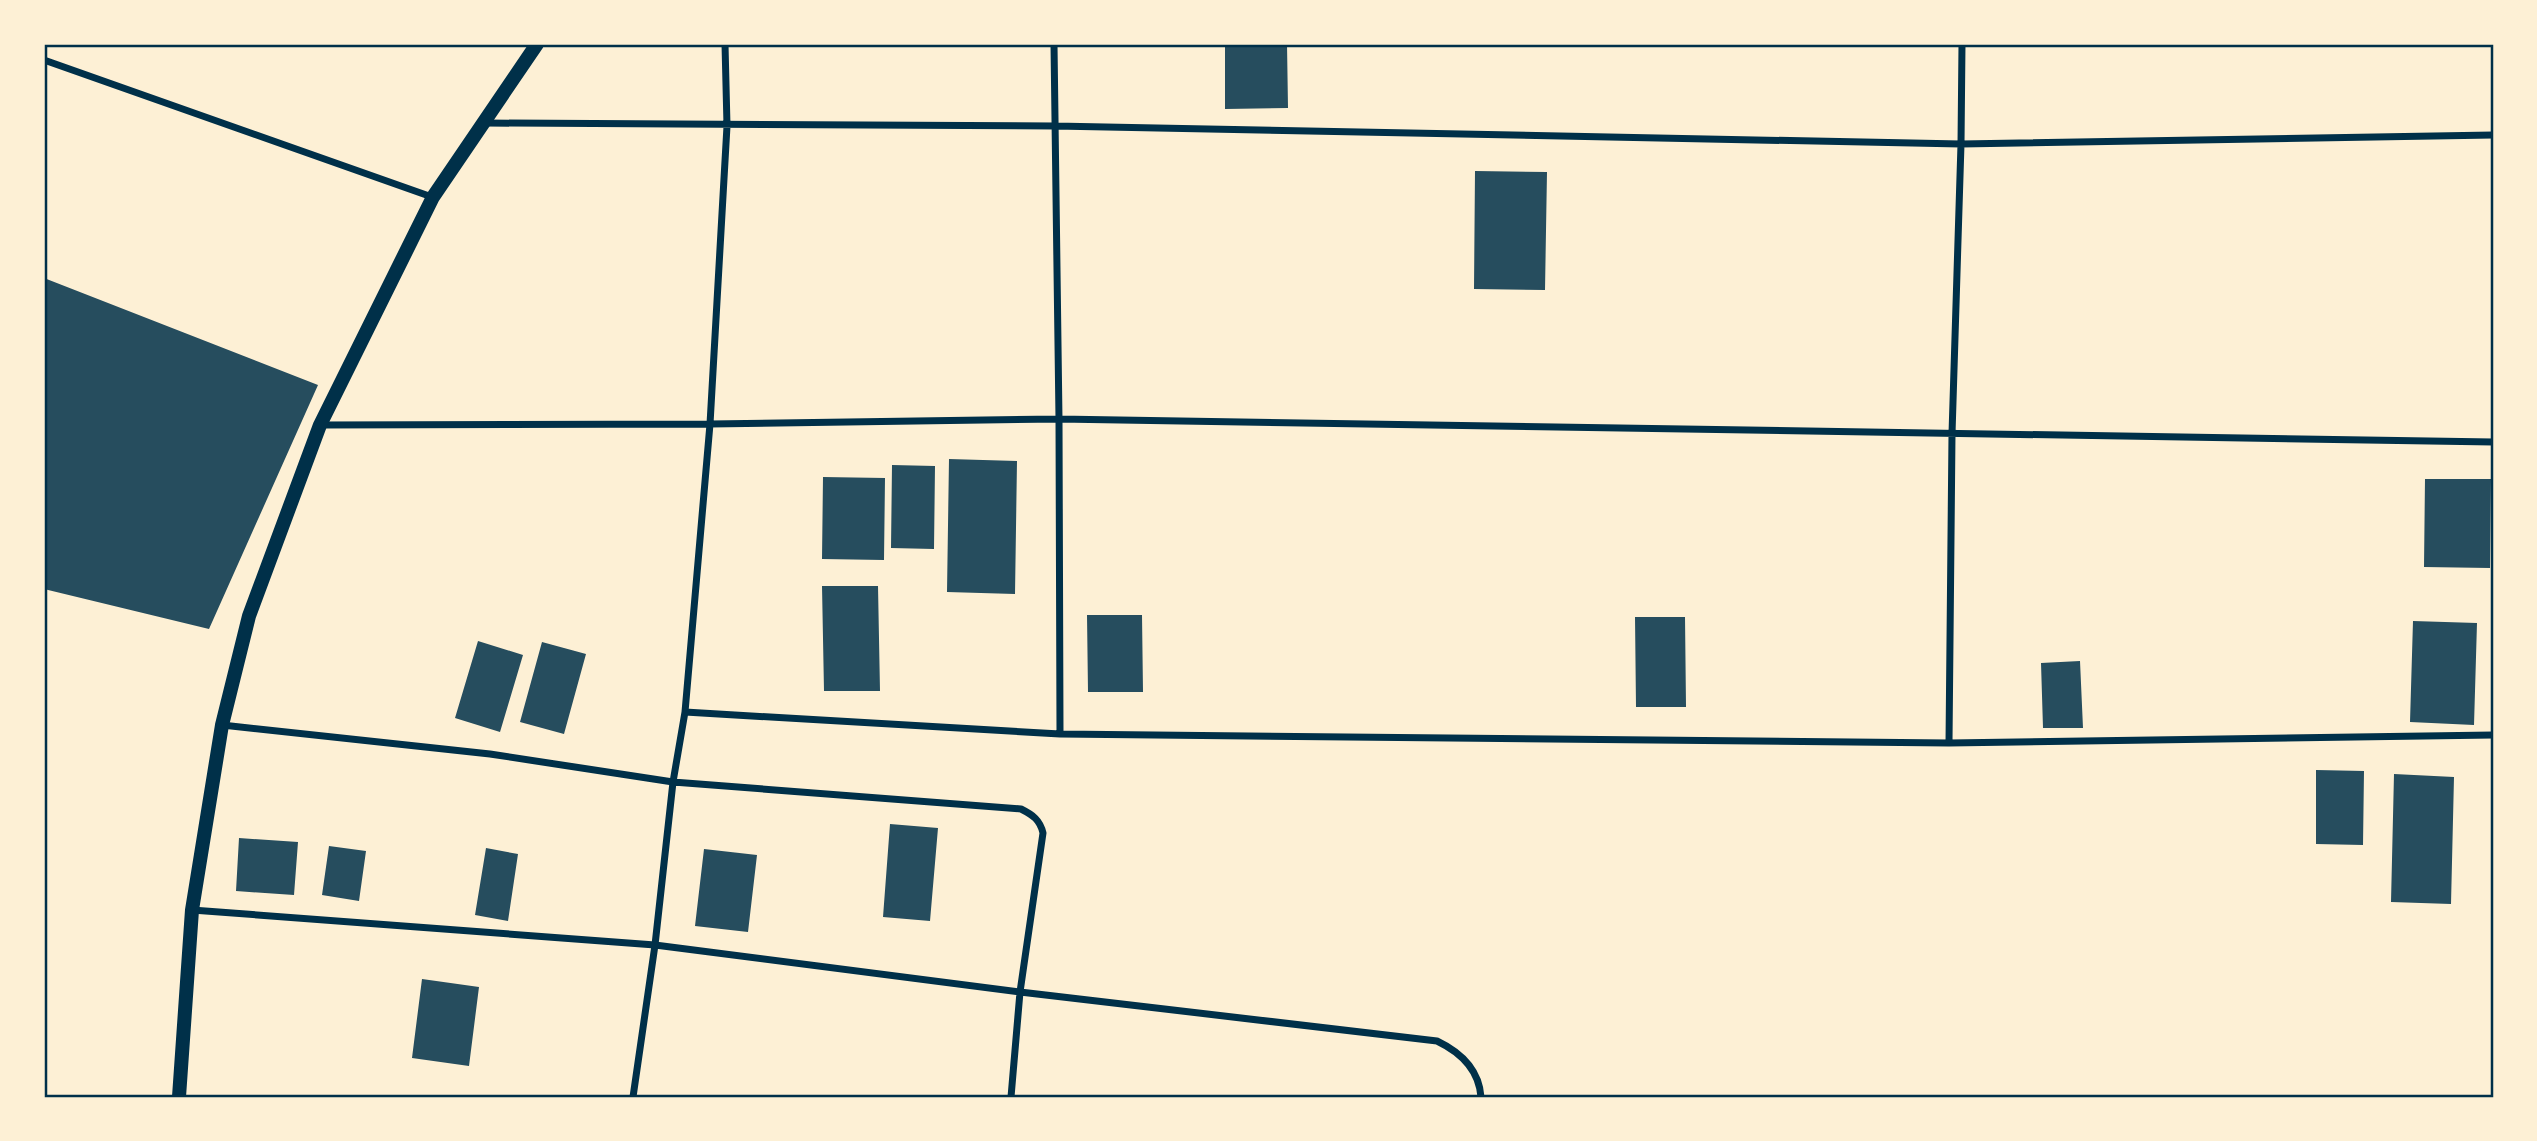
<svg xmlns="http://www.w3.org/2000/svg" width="2537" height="1141" font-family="Cabin,sans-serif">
  <rect width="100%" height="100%" fill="#fdf0d5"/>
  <path fill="#264d5e" d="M1225,44H1287L1288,108L1225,109Z
    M1475,171L1547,172L1545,290L1474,289Z
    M44,278L318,385L209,629L44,589Z
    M949,459L1017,461L1015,594L947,592Z
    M892,465L935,466L934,549L891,548Z
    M823,477L885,478L884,560L822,559Z
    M2425,479H2491L2490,568L2424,567Z
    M822,586H878L880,691H824Z
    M1087,615H1142L1143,692H1088Z
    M1635,617H1685L1686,707H1636Z
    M2413,621L2477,623L2474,725L2410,722Z
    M478,641L523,655L500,732L455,718Z
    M542,642L586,654L564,734L520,722Z
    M2080,661L2083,728H2043L2041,663Z
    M2316,770L2364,771L2363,845L2316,844Z
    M2394,774L2454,777L2451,904L2391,902Z
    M890,824L938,828L930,921L883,917Z
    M239,838L298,842L294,895L236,891Z
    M329,846L366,851L359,901L322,895Z
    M486,848L518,854L508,921L475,915Z
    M704,849L757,855L748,932L695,926Z
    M422,979L479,987L469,1066L412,1058Z"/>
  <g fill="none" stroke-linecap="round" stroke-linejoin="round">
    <path stroke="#003049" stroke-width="7" d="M1054,44L1059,419L1060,734
      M44,60L432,197
      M485,123L1055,126L1961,144L2493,135
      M321,425L710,424L1059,419L2493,442
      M685,712L1060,734L1949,743L2493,735
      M222,725L490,754L673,782L1021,809C1033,815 1040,820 1043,833L1020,992L1011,1097
      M1949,743L1952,434L1961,144L1962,44
      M192,910L655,945L1020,992L1437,1041C1460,1052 1479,1069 1481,1097
      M633,1097L655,945L673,782L685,712L710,424L727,126L725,44"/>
    <path stroke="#003049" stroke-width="14" d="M179,1097L192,910L222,725L249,616L320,425L433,197L537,44"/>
  </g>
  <rect width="2537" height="1141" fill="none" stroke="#fdf0d5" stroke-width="91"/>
  <rect x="46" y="46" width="2446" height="1050" fill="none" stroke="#003049" stroke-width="2.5"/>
</svg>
